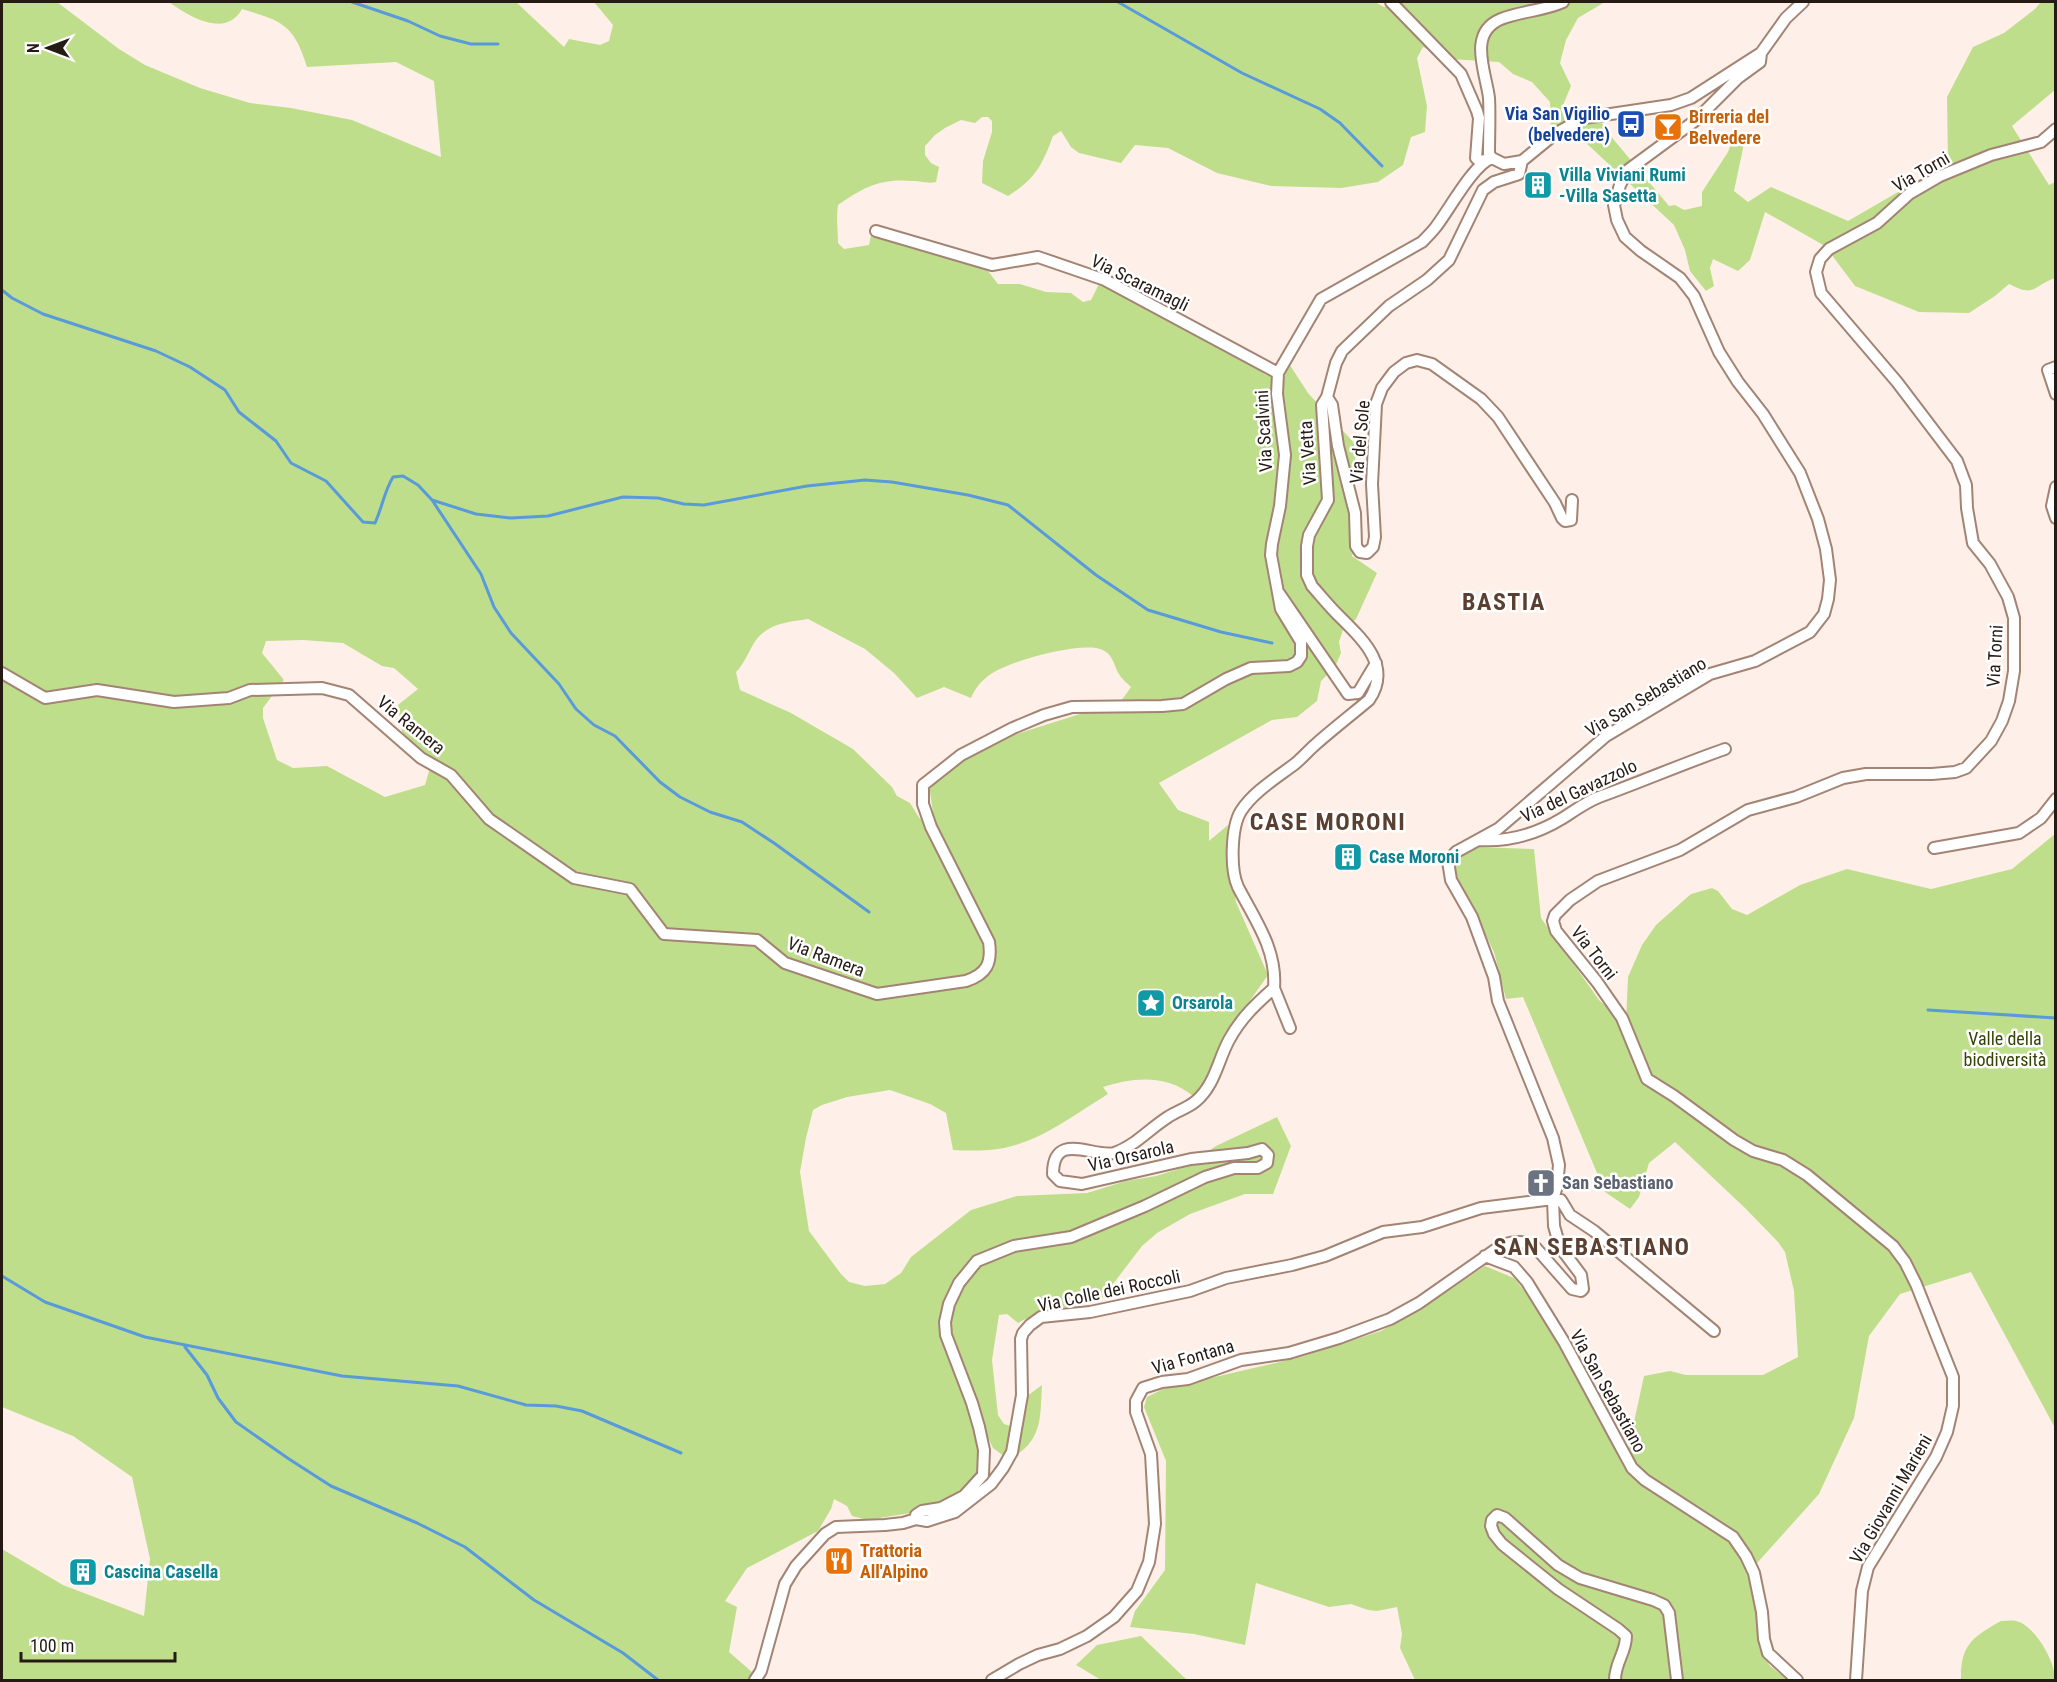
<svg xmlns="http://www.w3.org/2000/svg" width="2057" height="1682" font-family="'Roboto Condensed',sans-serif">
  <rect width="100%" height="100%" fill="#fef0e9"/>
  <path fill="#bfde8b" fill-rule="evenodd" d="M2,2H57L119,49L145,65L200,88L250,103L291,108L352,120L441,157L434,81L396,62L307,67C294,24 282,21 242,9C226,39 188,16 169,2H516L564,47L569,39L600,45L609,41L613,25L594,2H1375L1384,7L1399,2H1605L1578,18L1566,40L1560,63L1571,86L1561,110L1567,119L1593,111L1614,140L1669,206L1675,205L1684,210L1702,206V192L1728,152L1735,133L1745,139L1734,191L1748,202L1771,187L1848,221L1948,163L1947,97L1973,47L2004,33L2035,9L2041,2H2055V90L2012,126L2049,185L2055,182V278C2032,286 2036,298 2009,284L1995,296L1969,313L1919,312L1855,286L1825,246L1765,212L1750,260L1738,271L1713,259L1710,268L1714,286L1706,291L1690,271L1685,250L1674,225L1570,128L1551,140L1550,102L1532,82L1513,74L1499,62L1449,59L1423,47L1417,58L1427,106L1425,132L1411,137L1403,165L1378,182L1341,188L1271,186L1217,173L1168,148L1135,145L1121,163L1079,153L1071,147L1061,131L1053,136C1042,166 1035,179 1008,196L982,183L983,161L992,132V121L988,117H982L975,123L961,120L945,128L935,135L925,146V155L931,163L939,167L936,182C926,184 922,181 913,181C880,178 864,187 838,205C836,217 838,230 838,243L844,249L869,245L871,235H906L935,244L988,271L998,284H1020L1046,292L1071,293L1083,302L1091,300L1099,284L1109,286L1260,365L1264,374L1274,378L1286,359L1308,393L1357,446L1354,469L1356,542L1352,556L1377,573L1356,619L1343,630L1339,642L1341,653L1335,667L1321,681L1317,701L1297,717L1272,720L1159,783L1178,810L1209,822V841L1228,825L1227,838L1236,902L1268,975L1225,1036L1203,1095L1194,1097C1168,1074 1134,1077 1103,1087L1108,1094C1075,1114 1043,1140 1004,1148C988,1151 970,1151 953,1150L946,1113L930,1104L890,1090L847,1097L822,1105L813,1110L806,1138L800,1172L809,1231L841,1274L849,1282L865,1286L885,1284L901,1273L911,1257L971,1210L1017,1196L1087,1193L1126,1181L1156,1176L1185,1167L1216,1146L1277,1117L1291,1146L1273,1194H1245L1190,1214L1157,1233L1142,1246L1100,1301C1072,1306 1042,1309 1018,1323L1007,1314L999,1315L992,1360L998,1415L1004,1424L1014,1427L1027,1396L1042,1385C1040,1420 1043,1440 1009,1460L993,1448L984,1429L982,1470L963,1490L923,1511L867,1520L852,1516L847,1506L834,1499L831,1509L818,1531L747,1568L725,1601L737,1607L729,1652L752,1672L748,1680H2V1549L63,1585L144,1616L150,1559L132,1477L73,1436L2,1407ZM808,619L865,649L894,673L917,698L944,687L971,698C976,687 981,681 991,674C1010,661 1078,642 1100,649C1115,654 1113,667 1121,677C1124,681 1128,684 1131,687L1121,701L992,742L967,756L929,785L933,813L920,819L910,803L897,796L892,787L853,749L791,713L740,690L736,672C745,663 749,650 756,640C769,623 789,622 808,619ZM303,640L343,643L382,666L394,668L418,689L398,705L402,732L432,761L425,785L385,797L327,766L293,768L277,760L263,718V708L284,680L262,653L266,641Z
    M2055,834V1428L1971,1272L1900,1294L1869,1336L1854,1418L1819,1494L1749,1572L1757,1616L1759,1648L1770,1666L1788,1680H1415L1400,1648L1402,1634L1397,1607L1377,1611L1368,1610L1351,1604L1329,1607L1256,1583L1245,1645L1194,1634L1130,1627L1135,1611L1165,1570L1166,1461L1144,1407L1147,1397L1163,1389L1301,1357L1381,1331L1426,1306L1485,1266L1514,1278L1535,1304L1567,1355L1624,1468L1644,1376L1670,1371L1686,1375H1763L1798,1357L1794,1291L1785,1252L1778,1242L1745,1208L1675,1142L1649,1163L1639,1197L1630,1209L1605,1192L1523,997L1506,999L1494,952L1457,877L1455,864L1462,856L1475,847L1534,849L1541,918L1599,1000L1618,1017L1626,1021L1628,977L1642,945L1656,925L1691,894L1712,888L1718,891L1732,909L1747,915L1800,885L1847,869L1931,889L2012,869Z
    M2001,1621C2006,1621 2012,1620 2016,1621C2035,1625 2056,1663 2055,1680H1961C1960,1646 1972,1637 2001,1621Z
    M1141,1636L1187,1680H1101L1076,1665L1097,1645Z"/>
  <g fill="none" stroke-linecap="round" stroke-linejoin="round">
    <path stroke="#599adb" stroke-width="3" d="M352,2L408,21L440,36L471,44H498
      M1118,2L1242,73L1320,109L1340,123L1382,166
      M2,290L12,298L43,314L156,351L190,367L225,390L239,412L276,441L291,463L326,481L363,522L375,523C382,508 384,492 393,477L403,476L418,485L432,500L481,574L494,607L511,633L559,684L576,709L594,725L615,736L660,782L680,797L710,812L742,822L774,843L869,912
      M432,500L476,514L511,518L548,516L623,497L658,498L684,504L704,505L807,486L865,480L892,482L968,495L1008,505L1096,575L1148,610L1221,632L1272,643
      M1928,1010L2056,1018
      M2,1276L45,1302L145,1337L342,1376L458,1386L526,1405L556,1406L582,1411L681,1453
      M185,1347L207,1375L218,1398L236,1422L289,1459L331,1486L417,1523L465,1547L534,1600L623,1653L658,1680"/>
    <g stroke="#a38474" stroke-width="14">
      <path id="minor" d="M1391,2L1461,74L1477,111L1479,118L1476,158L1479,161L1486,160
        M1492,158L1504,164L1522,161L1555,134L1584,118L1671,105L1691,98L1761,53L1786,18L1803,2
        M1492,158L1489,154C1489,135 1490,116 1489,98C1486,72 1467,33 1501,19C1521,11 1543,11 1563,2
        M876,231L992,265L1038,257L1105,280L1278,373
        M2056,367L2048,370L2056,394
        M1327,397L1332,405L1338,446L1355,513L1356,546L1360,552L1367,553L1373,547L1375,537L1372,484L1376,404L1382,388L1394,372L1406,363L1417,360L1432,364L1481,399L1498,417L1555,503L1562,518L1565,521L1571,520L1572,500
        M2056,487L2052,506L2056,518
        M1279,593L1348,694L1358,693L1376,663
        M2,673L45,698L97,690L174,702L229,698L250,690L322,688L349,695L421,758L451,775L489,819L574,878L630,889L664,934L757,940L785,963L877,994L966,981C987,974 992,963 989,942L931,827L923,804V785L961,755L1013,728L1044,715L1072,707L1162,706L1183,704L1226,679L1251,668L1289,666L1297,662L1301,656V642L1281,609L1271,555L1272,544L1280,506L1285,455L1277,394L1278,373L1321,299L1422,242C1426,238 1431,233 1435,228C1448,212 1473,164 1492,158
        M1479,840C1509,842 1537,834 1563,818C1574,811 1586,802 1599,797C1641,782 1682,764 1725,749
        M1934,848L2019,833L2041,818L2056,799
        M1274,988L1290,1028
        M1485,1256L1514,1267L1527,1282L1564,1342L1632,1468L1645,1480L1733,1537L1746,1556L1754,1573L1762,1612L1764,1639L1768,1653L1797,1680
        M916,1519V1515L922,1511L941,1508L964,1496L983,1475L984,1450L979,1427L972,1403L946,1335L945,1322L949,1304L959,1283L977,1261L1014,1246L1071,1237L1145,1206L1205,1177L1234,1168H1258L1267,1163L1268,1155L1262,1149L1248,1153L1191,1159L1082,1184L1060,1181L1053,1174C1053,1130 1094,1158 1114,1153C1121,1151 1129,1146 1135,1142C1146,1134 1157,1124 1168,1117C1177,1111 1188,1108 1196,1101C1215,1085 1218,1060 1229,1040C1241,1018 1255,1005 1274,988C1277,949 1255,920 1238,887C1230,870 1231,827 1241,811C1254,791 1278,777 1296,763C1303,757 1309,750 1316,744C1333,729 1351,715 1369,700C1393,665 1361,638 1337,614C1328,605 1320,595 1312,586L1307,575V546L1309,535L1328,500L1322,405L1327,397L1336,363L1342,351L1389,306L1427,280L1449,260L1483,190L1494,182L1519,174L1522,161
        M755,1680L761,1671L785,1584L796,1566L825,1534L836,1527L885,1525L903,1523L916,1519L927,1521L955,1512L991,1484L1003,1468L1012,1452L1022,1395L1021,1339L1023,1333L1030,1325L1041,1317L1090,1312L1190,1291L1226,1278L1292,1265L1325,1256L1383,1232L1422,1227L1481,1208L1553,1199L1561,1200L1570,1215L1594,1231L1714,1331
        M992,1680L1019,1664L1038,1655L1060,1649L1087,1636L1114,1617L1137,1591L1149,1562L1155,1524L1151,1454L1136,1412V1401L1143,1388L1162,1382L1188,1379L1241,1360L1289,1353L1339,1338L1390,1319L1419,1303L1502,1245C1515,1241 1524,1240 1536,1248L1572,1289L1581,1291L1583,1289L1581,1275L1560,1247L1554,1226L1553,1199L1557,1186L1559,1165L1553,1138L1498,1001L1494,977L1472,917L1451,880L1448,861L1456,852L1498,829L1606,736L1710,674L1755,661L1810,632L1824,614L1828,599L1830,580L1826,549L1818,519L1800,473L1763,414L1738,382L1719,352L1694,296L1680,278L1641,251L1625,237L1617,220L1614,205L1620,185L1628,170L1696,120L1738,78L1760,62L1761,53
        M1615,1680C1615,1662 1626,1653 1626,1636L1618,1629L1558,1589L1502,1544L1494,1534L1491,1526L1492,1520L1497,1515L1505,1518L1558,1565L1580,1578L1653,1600L1664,1605L1669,1613L1677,1680
        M1856,1680L1862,1591L1868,1567L1936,1457L1947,1432L1953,1406V1377L1916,1284L1905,1262L1893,1246L1807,1175L1783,1160L1753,1151L1734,1140L1674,1096L1647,1079L1622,1018L1597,982L1556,931L1553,921L1555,915L1570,900L1598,881L1680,850L1748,810L1796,797L1843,778L1866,774H1932L1955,772L1966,768L1991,741L2002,721L2009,701L2014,671V618L2008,597L1990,564L1973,543L1967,508L1966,485L1957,461L1897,382L1821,293L1816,272L1820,259L1829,249L1877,223L1909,194L1940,176L1991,155L2041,142L2056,129"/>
    </g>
    <use href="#minor" stroke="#fff" stroke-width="10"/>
  </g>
  <defs>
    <g id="bus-square" transform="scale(1.5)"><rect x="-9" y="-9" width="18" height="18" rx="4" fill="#1a4fb4" stroke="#fff"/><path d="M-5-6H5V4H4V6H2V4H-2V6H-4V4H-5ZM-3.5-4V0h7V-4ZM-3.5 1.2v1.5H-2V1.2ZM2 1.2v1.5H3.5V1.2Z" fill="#fff"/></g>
    <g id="bar-square" transform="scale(1.5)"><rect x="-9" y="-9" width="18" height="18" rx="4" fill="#e8710a" stroke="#fff"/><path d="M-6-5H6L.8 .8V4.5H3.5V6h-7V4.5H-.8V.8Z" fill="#fff"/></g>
    <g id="building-square" transform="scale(1.5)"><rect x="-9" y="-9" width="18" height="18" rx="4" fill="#0f9aa8" stroke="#fff"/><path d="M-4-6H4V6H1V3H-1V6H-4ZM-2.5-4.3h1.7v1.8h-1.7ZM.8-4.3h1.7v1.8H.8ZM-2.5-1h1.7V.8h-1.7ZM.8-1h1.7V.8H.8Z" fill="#fff"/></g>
    <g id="sight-square" transform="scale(1.5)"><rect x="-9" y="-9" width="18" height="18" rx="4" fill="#0f9aa8" stroke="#fff"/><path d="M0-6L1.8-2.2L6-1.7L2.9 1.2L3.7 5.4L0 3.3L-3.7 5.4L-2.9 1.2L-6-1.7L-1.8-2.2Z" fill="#fff"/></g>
    <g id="church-square" transform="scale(1.5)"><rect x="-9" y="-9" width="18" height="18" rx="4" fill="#6b7280" stroke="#fff"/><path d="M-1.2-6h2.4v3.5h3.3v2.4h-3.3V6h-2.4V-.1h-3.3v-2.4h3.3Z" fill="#fff"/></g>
    <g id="restaurant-square" transform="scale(1.5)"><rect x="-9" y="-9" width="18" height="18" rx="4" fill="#e8710a" stroke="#fff"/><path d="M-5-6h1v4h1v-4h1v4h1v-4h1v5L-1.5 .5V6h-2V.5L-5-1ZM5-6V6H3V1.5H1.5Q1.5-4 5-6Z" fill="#fff"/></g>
  </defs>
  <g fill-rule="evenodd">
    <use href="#bus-square" x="1631" y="124"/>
    <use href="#bar-square" x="1668" y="127"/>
    <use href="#building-square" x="1538" y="185"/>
    <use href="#building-square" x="1348" y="857"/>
    <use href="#sight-square" x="1151" y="1003"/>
    <use href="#church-square" x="1541" y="1183"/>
    <use href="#restaurant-square" x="839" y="1561"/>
    <use href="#building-square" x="83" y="1572"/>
  </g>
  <g text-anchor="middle" stroke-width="5" stroke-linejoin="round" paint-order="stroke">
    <g font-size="18" font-weight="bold" fill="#164399" stroke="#fff" text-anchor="end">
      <text x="1610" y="120">Via San Vigilio<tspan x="1610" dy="21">(belvedere)</tspan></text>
    </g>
    <g font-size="18" font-weight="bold" fill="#c56008" stroke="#fff" text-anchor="start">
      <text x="1689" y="123">Birreria del<tspan x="1689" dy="21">Belvedere</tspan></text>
      <text x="860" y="1557">Trattoria<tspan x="860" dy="21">All'Alpino</tspan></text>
    </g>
    <g font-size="18" fill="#261a14" stroke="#fff">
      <text transform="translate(1921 172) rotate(-30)" y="6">Via Torni</text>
      <text transform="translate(1140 283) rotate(26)" y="6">Via Scaramagli</text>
      <text transform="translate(1264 431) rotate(-93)" y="6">Via Scalvini</text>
      <text transform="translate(1360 442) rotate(-85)" y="6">Via del Sole</text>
      <text transform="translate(1308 453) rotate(-94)" y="6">Via Vetta</text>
      <text transform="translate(1995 656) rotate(-87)" y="6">Via Torni</text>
      <text transform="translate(1646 697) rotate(-31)" y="6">Via San Sebastiano</text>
      <text transform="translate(411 725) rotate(39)" y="6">Via Ramera</text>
      <text transform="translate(1579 791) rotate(-25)" y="6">Via del Gavazzolo</text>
      <text transform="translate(1594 953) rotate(52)" y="6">Via Torni</text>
      <text transform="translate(826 957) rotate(21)" y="6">Via Ramera</text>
      <text transform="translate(1131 1156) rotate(-13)" y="6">Via Orsarola</text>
      <text transform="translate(1109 1291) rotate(-12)" y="6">Via Colle dei Roccoli</text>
      <text transform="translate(1193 1357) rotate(-16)" y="6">Via Fontana</text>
      <text transform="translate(1608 1391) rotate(61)" y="6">Via San Sebastiano</text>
      <text transform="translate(1891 1499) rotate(-60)" y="6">Via Giovanni Marieni</text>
    </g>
    <g font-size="18" font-weight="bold" fill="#0d838f" stroke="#fff" text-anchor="start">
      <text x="1559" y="181">Villa Viviani Rumi<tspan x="1559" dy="21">-Villa Sasetta</tspan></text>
      <text x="1369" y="863">Case Moroni</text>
      <text x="1172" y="1009">Orsarola</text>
      <text x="104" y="1578">Cascina Casella</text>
    </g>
    <g font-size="18" fill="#334504" stroke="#fff">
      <text x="2005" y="1045">Valle della<tspan x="2005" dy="21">biodiversità</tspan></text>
    </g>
    <g font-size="18" font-weight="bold" fill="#5b616d" stroke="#fff" text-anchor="start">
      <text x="1562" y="1189">San Sebastiano</text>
    </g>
    <g font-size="24" font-weight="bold" letter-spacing="1.5" fill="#5b4031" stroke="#fff">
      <text x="1504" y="610">BASTIA</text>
      <text x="1328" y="830">CASE MORONI</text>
      <text x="1592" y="1255">SAN SEBASTIANO</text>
    </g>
  </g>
  <rect width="2057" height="1682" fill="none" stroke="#261a14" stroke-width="6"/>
  <g transform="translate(48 48) rotate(270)" stroke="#ffffff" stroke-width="4.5" paint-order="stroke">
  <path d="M0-4.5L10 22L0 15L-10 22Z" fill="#261a14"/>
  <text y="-9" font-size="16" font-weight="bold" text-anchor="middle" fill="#261a14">N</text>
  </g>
  <path d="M21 1652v9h154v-9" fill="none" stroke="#261a14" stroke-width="3"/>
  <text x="30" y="1652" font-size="18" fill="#261a14" stroke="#ffffff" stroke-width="4.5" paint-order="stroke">100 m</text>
</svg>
